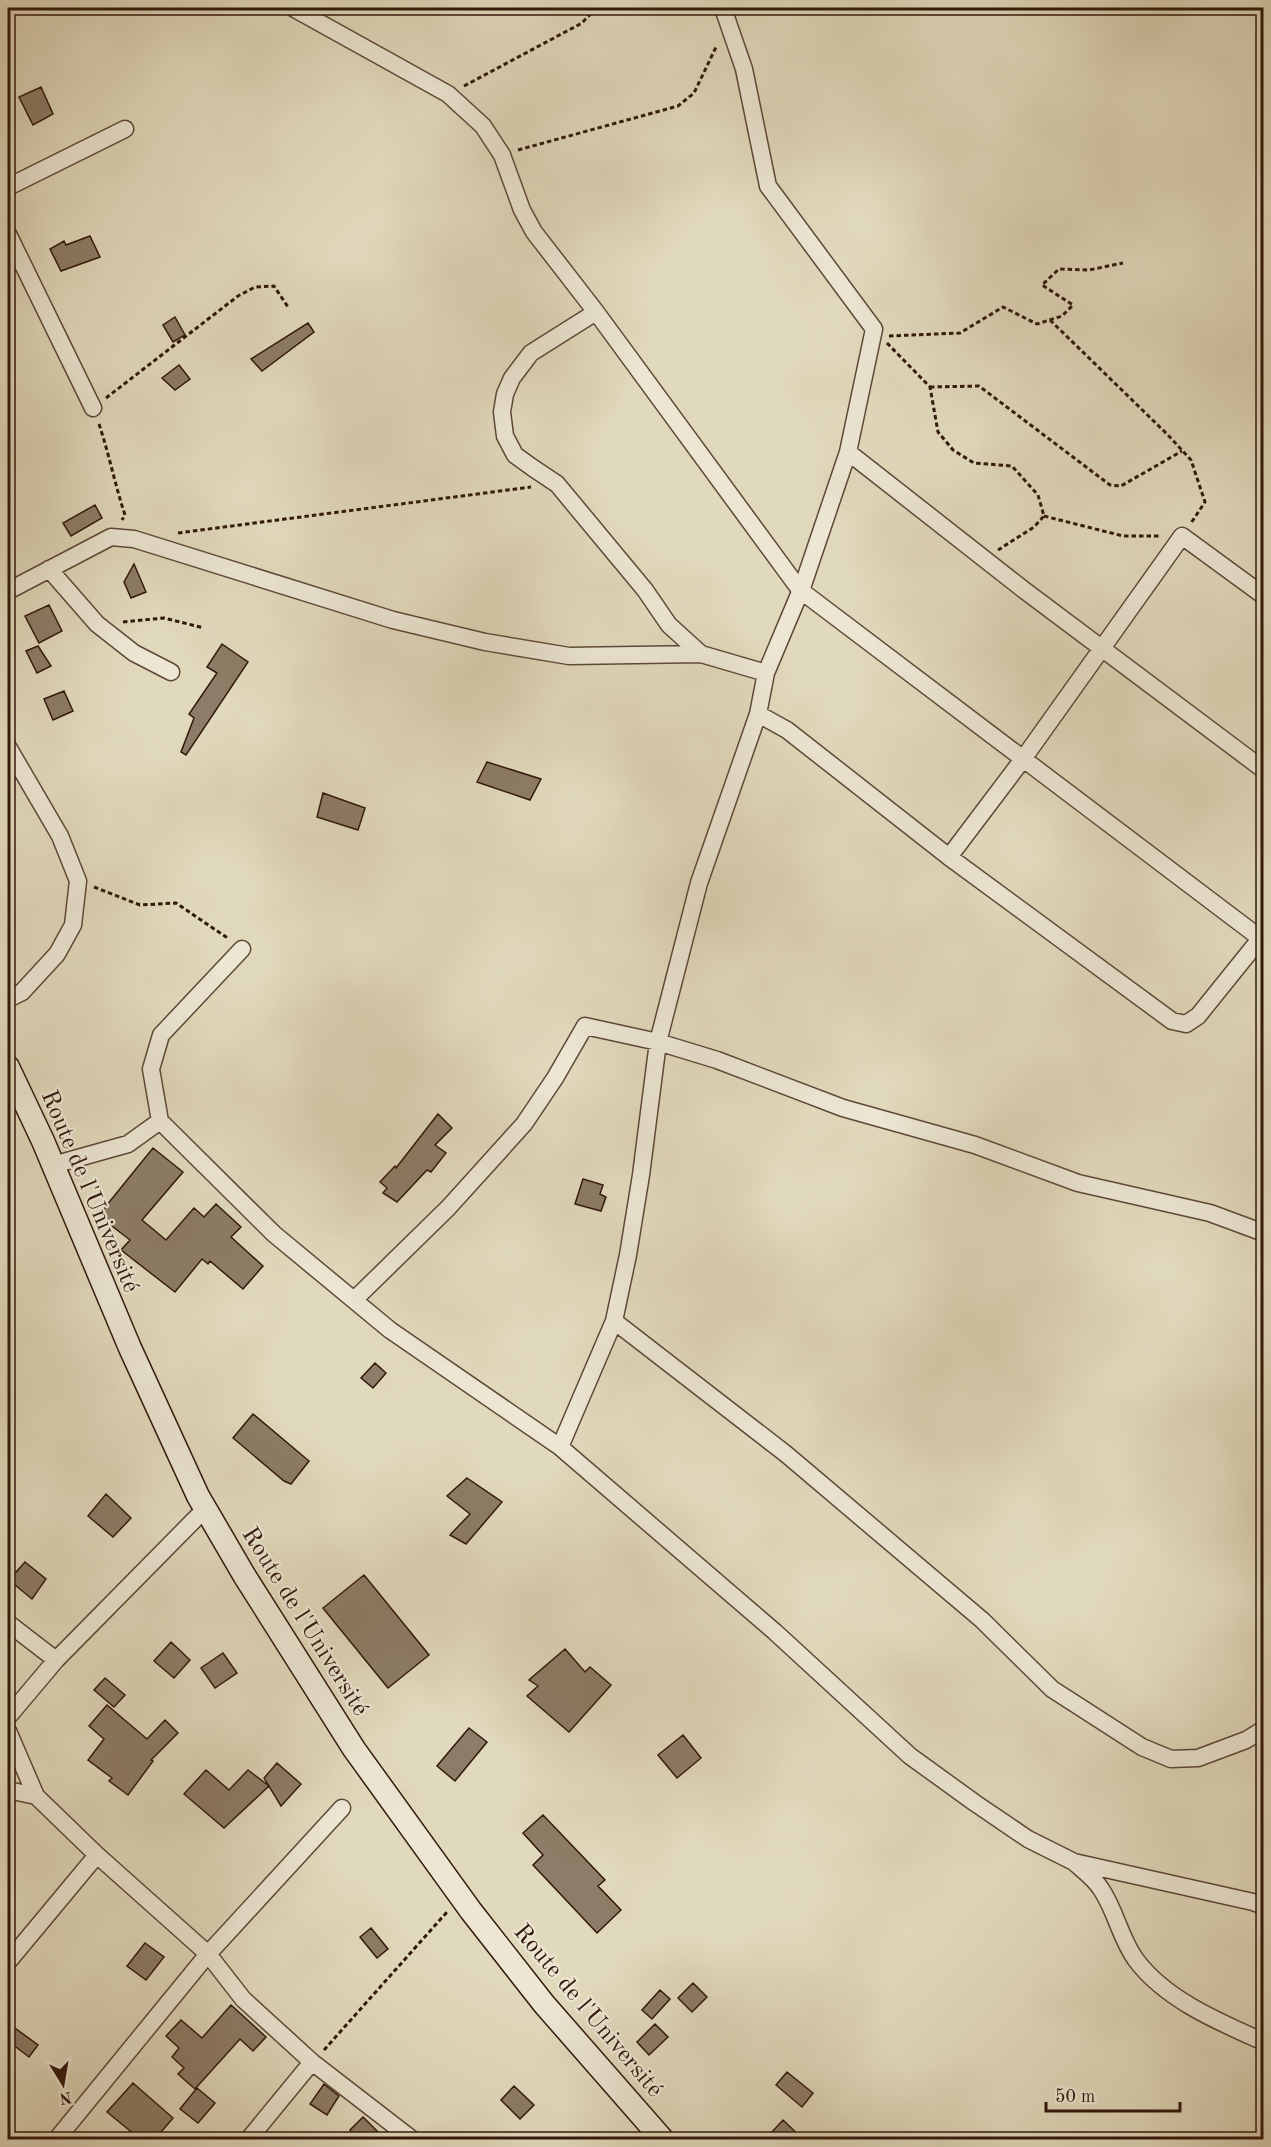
<svg xmlns="http://www.w3.org/2000/svg" width="1271" height="2147" font-family="'Old Standard TT',serif">
  <rect width="100%" height="100%" fill="#e1d9bc"/>
  <filter id="stains"><feTurbulence type="fractalNoise" baseFrequency=".00333" numOctaves="4"/><feColorMatrix values="0 0 0 0 .2 0 0 0 0 .09 0 0 0 0 .02 0 0 0 .5 -.17"/></filter>
  <radialGradient id="worn" r=".72"><stop offset=".6" stop-color="#630" stop-opacity="0"/><stop offset="1" stop-color="#630" stop-opacity=".3"/></radialGradient>
  <path fill="#8d7c67" stroke="#31180b" stroke-width="1.5" d="M41,87L53,114L33,125L19,97Z
    M90,236L100,257L61,271L50,249L64,241L66,245Z
    M175,317L185,335L173,342L163,325Z
    M308,323L314,332L262,371L251,359Z
    M179,365L190,379L175,390L162,378Z
    M95,505L102,518L71,536L63,523Z
    M134,564L146,592L131,598L124,582Z
    M49,605L62,631L39,643L25,616Z
    M222,644L248,662L186,755L181,752L194,718L189,714L217,673L207,667Z
    M38,646L51,666L37,673L26,651Z
    M64,691L73,711L53,720L44,699Z
    M487,762L541,779L530,800L477,782Z
    M323,793L365,808L358,830L317,817Z
    M438,1114L452,1128L435,1145L446,1153L431,1172L427,1170L397,1202L383,1193L387,1188L380,1182L395,1166L396,1168Z
    M153,1148L183,1172L142,1220L166,1240L194,1208L204,1217L216,1204L241,1227L231,1237L263,1266L243,1289L210,1261L208,1264L202,1259L175,1292L121,1250L130,1240L103,1219L106,1215L102,1211Z
    M583,1179L603,1185L600,1194L606,1197L601,1211L575,1204Z
    M375,1363L386,1373L373,1388L361,1378Z
    M253,1414L309,1461L291,1484L284,1481L233,1438Z
    M467,1478L502,1502L466,1544L450,1535L470,1514L447,1496Z
    M106,1494L131,1518L113,1537L88,1516Z
    M25,1562L46,1579L32,1599L9,1580Z
    M364,1575L429,1655L388,1688L323,1608Z
    M171,1642L190,1660L174,1678L154,1661Z
    M565,1649L585,1672L590,1667L611,1685L569,1732L527,1696L538,1686L529,1680Z
    M223,1653L237,1673L215,1688L201,1668Z
    M105,1678L125,1695L114,1707L94,1690Z
    M107,1705L147,1739L165,1720L178,1733L151,1760L153,1761L128,1795L109,1781L112,1778L88,1760L104,1739L89,1726Z
    M469,1728L487,1742L455,1781L437,1766Z
    M683,1735L701,1758L677,1778L658,1755Z
    M277,1763L301,1784L281,1806L264,1778Z
    M206,1770L229,1790L248,1770L269,1786L224,1828L184,1794Z
    M543,1815L605,1880L598,1886L621,1910L597,1933L533,1865L543,1855L523,1833Z
    M371,1928L388,1949L377,1958L360,1937Z
    M145,1943L164,1957L146,1980L127,1966Z
    M693,1983L707,1997L692,2012L678,1998Z
    M660,1990L670,1999L652,2019L642,2010Z
    M231,2005L266,2037L253,2051L240,2039L195,2089L178,2074L184,2068L172,2057L179,2048L166,2036L181,2020L202,2038Z
    M8,2023L38,2045L29,2057L8,2041Z
    M655,2024L668,2037L649,2055L637,2042Z
    M787,2072L813,2093L802,2107L776,2085Z
    M133,2083L173,2118L155,2139H140L107,2112Z
    M324,2084L339,2096L327,2115L310,2104Z
    M514,2086L534,2105L520,2119L501,2100Z
    M197,2088L215,2103L198,2123L180,2109Z
    M363,2117L385,2139H359L350,2130Z
    M783,2120L803,2139H780L772,2132Z"/>
  <g fill="none" stroke-linecap="round" stroke-linejoin="round">
    <g stroke="#5d4837" stroke-width="19">
      <path id="street" d="M293,8L448,94L483,126L502,155L522,210L534,232L596,312L800,590L1264,941
        M8,187L125,129
        M8,234L93,408
        M596,312L531,353L512,378L505,394L502,412L505,436L515,455L533,468L557,484L645,590L669,625L701,654
        M848,452L1024,590L1264,770
        M49,569L97,624L134,653L171,672
        M8,591L111,537L134,539L393,620L485,642L569,656L701,654L766,673
        M758,714L787,730L949,857L1172,1021L1186,1024L1198,1016L1264,934
        M8,747L60,836L78,881L73,925L57,954L22,992L8,999
        M949,857L1023,759L1182,536L1264,596
        M242,949L161,1035L151,1069L160,1121L274,1234L390,1330L560,1447L775,1632L910,1756L975,1803L1028,1839L1074,1862L1253,1902L1264,1906
        M53,1165L128,1144L160,1121
        M354,1300L448,1208L524,1124L555,1078L585,1026L658,1042L717,1060L843,1108L975,1145L1078,1183L1210,1213L1264,1233
        M614,1321L786,1454L982,1620L1052,1689L1142,1747L1171,1759L1198,1758L1246,1740L1264,1729
        M560,1447L614,1321L628,1255L641,1175L658,1042L699,883L758,714L766,673L803,585L848,452L874,329L768,186L744,69L723,8
        M8,1623L56,1660
        M8,1717L56,1660L205,1509
        M8,1731L36,1796
        M8,1790L36,1796L97,1855L208,1954L243,1999L312,2062L413,2140
        M1075,1863C1084,1871 1095,1879 1101,1889C1116,1911 1120,1938 1136,1960C1166,2000 1219,2022 1264,2042
        M8,1962L97,1855
        M56,2140L208,1954L342,1808
        M248,2140L312,2062"/>
    </g>
    <g stroke="#31180b" stroke-width="25">
      <path id="secondary" d="M8,1067L43,1141L130,1348L198,1496L244,1575L354,1749L471,1911L544,2004L663,2140"/>
    </g>
    <path stroke="#31180b" stroke-width="3" stroke-dasharray="4.5 3" stroke-linecap="butt" d="M464,86L582,23L596,8
      M518,150L678,106L694,93L717,45
      M1050,320L1168,435L1191,460L1205,502L1191,523
      M889,336L960,333L1003,307L1037,324L1062,316L1073,305L1042,285L1059,269L1089,270L1123,263
      M887,343L930,387L938,432L953,450L974,463L1012,466L1038,495L1044,516L1034,527L998,550
      M930,387L979,386L1110,485L1121,486L1182,451
      M106,398L238,296L255,287L274,286L288,307
      M99,424C109,454 115,485 125,515L122,520
      M1044,516L1123,536H1161
      M178,533L531,487
      M123,622L164,618L204,628
      M94,887L140,905L176,903L229,939
      M324,2050L447,1912"/>
    <use href="#street" stroke="#ece6d3" stroke-width="16"/>
    <use href="#secondary" stroke="#ece6d3" stroke-width="22"/>
  </g>
  <g text-anchor="middle" stroke-width="4.5" stroke-linejoin="round" paint-order="stroke">
    <g font-size="24" fill="#31180b" stroke="#ece6d3">
      <text transform="translate(91 1191) rotate(67)" y="8">Route de l'Université</text>
      <text transform="translate(306 1621) rotate(58)" y="8">Route de l'Université</text>
      <text transform="translate(589 2010) rotate(50)" y="8">Route de l'Université</text>
    </g>
  </g>
  <rect width="1271" height="2147" fill="none" stroke="#e1d9bc" stroke-width="30"/>
  <rect x="9" y="9" width="1253" height="2129" fill="none" stroke="#31180b" stroke-width="3"/>
  <rect x="15" y="15" width="1241" height="2117" fill="none" stroke="#31180b" stroke-width="1.5"/>
  <g transform="translate(63 2084) rotate(169)" stroke="#ece6d3" stroke-width="4.5" paint-order="stroke">
  <path d="M0-4.5L10 22L0 15L-10 22Z" fill="#31180b"/>
  <text y="-9" font-size="16" font-weight="bold" text-anchor="middle" fill="#31180b">N</text>
  </g>
  <path d="M1046 2102v9h134v-9" fill="none" stroke="#31180b" stroke-width="3"/>
  <text x="1055" y="2102" font-size="18" fill="#31180b" stroke="#ece6d3" stroke-width="4.5" paint-order="stroke">50 m</text>
  <rect width="100%" height="100%" filter="url(#stains)"/>
  <rect width="100%" height="100%" fill="url(#worn)"/>
</svg>
